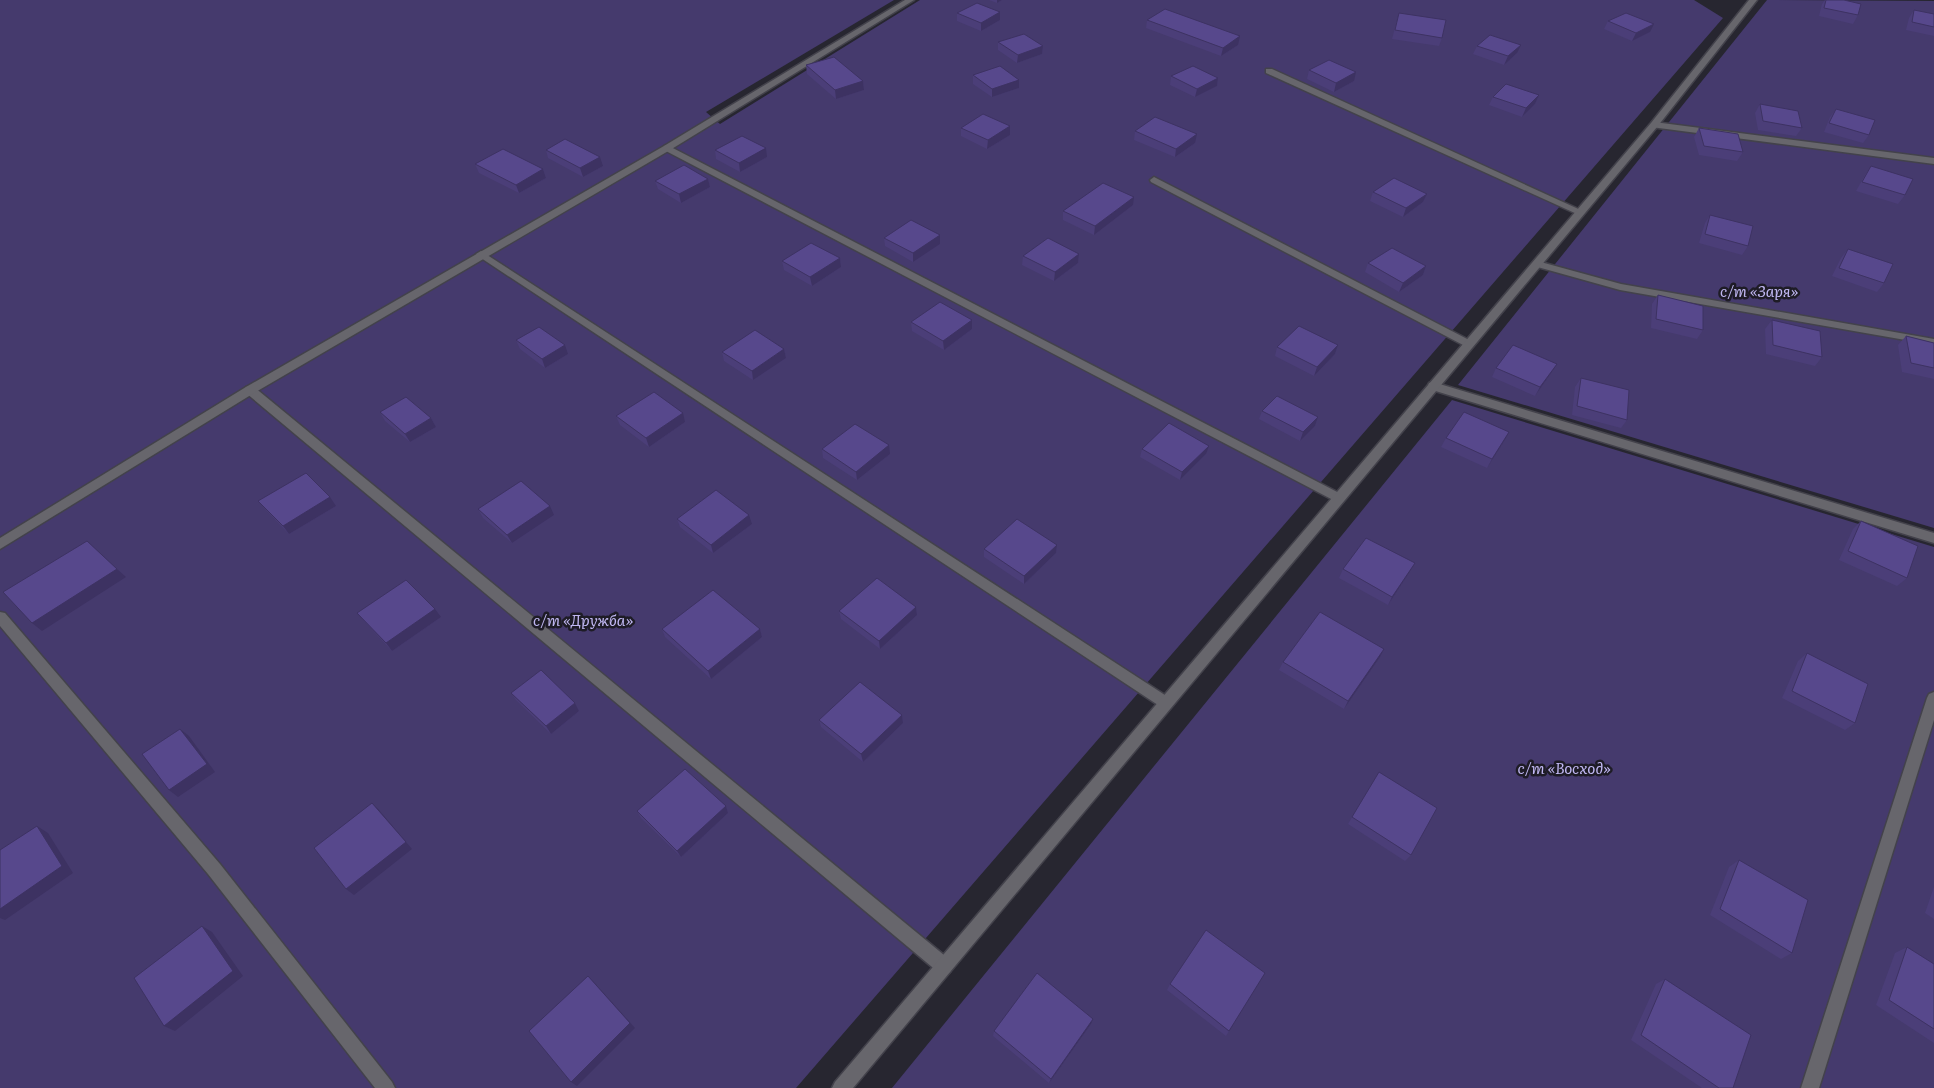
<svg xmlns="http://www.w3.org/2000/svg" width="1934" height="1088" font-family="Literata,serif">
  <rect width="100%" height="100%" fill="#272630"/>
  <path fill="#453a6d" d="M0,0H894L706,112L720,124L920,0H1694L1723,18L796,1088H0Z
    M1767,0L1934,1V528L1458,385Z
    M1452,400L1934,547V1088H892Z"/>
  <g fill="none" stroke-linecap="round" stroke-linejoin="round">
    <g stroke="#43424b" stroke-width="3">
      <path id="lane" d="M1266,69H1272L1585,212L1583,214H1577L1266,73Z
        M1654,122L1934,158V164L1651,127L1650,125Z
        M667,145L1343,495L1345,498L1343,501H1335L664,150V146Z
        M1154,177L1473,342L1474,344L1469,347L1465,346L1151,182L1150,180Z
        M481,251L1171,699L1173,703L1171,707L1166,709L1161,707L478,256L476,254Z
        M1537,261L1621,284L1934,339V345L1620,290L1534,266V262Z
        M1433,382L1934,533V543L1429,389L1428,386L1429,383Z
        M250,386L254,387L950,960L952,966L950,972L944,974L938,972L246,393L244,390L246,387Z
        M0,612L5,613L220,864L392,1082L395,1088H375L208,874L0,626Z
        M1934,692V720L1819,1088H1801L1927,698L1929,694Z"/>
    </g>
    <g stroke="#43424b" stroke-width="3">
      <path id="street" d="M905,0H914L670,150L254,393L0,549V538L246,387L664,146Z
        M1749,0H1757L1657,127L853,1088H832L835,1082L1651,123Z"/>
    </g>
    <use href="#lane" fill="#67666c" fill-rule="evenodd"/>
    <use href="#street" fill="#67666c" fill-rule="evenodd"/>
  </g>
  <path fill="#4b3e78" d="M989,0H1002L997,3Z
    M1825,0H1844L1858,15L1853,24L1819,16L1822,4Z
    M1914,10L1934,14V36L1906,30L1909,18Z
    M957,13L1000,20L981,31L957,21Z
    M1399,13L1442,38L1439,46L1392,39Z
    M1147,20L1238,45L1221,56L1146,28Z
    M1608,21L1650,32L1632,41L1604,29Z
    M998,42L1043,46L1042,54L1017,63L998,50Z
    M1477,46L1517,53L1504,65L1473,54Z
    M806,65L863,81L864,90L836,99L807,74Z
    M1309,70L1354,81L1334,92L1307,79Z
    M973,75L1019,80V88L992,97L973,84Z
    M1171,76L1218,78L1217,86L1195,97L1170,85Z
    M1539,95L1535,104L1522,117L1489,105L1493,97Z
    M1760,104L1802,128L1796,136L1758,130L1755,113Z
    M1836,109L1869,135L1863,143L1824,132L1830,117Z
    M961,128L1010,135L987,149L961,136Z
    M1699,128L1743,152L1737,161L1699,155L1694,137Z
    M1135,131L1195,143L1175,157L1134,140Z
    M546,150L603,166L583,177L548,158Z
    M715,150L767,157L740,172L716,159Z
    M475,164L543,169L546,178L519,193L479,173Z
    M1871,166L1905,195L1898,204L1856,191L1865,175Z
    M708,179L710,187L681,203L658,189L655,181Z
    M1373,192L1427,194L1423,202L1403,217L1370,201Z
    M1133,205L1094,235L1063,220V211Z
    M1710,215L1748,246L1742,255L1699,243L1705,223Z
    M940,235V244L913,262L885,246L884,238Z
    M1848,249L1884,283L1877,292L1832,276L1841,258Z
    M1079,254L1078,263L1054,281L1022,265L1023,256Z
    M840,258L841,267L812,286L784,270L782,261Z
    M1368,263L1426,266L1423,275L1399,292L1365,272Z
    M1658,295L1703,330L1697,339L1651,328L1652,304Z
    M1772,320L1822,357L1815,366L1766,354L1765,329Z
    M911,322L972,329L944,350L912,331Z
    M1906,336L1934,343V379L1902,372L1898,345Z
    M516,340L568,354L545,368L520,349Z
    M1338,345L1335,354L1314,376L1275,356L1277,347Z
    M784,349L786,358L753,380L724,361L722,352Z
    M1496,368L1551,373L1535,396L1492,377Z
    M1581,378L1627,420L1621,428L1572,415L1575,387Z
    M1262,411L1318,417L1315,426L1300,441L1259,419Z
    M380,412L431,418L436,427L410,442L385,421Z
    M616,416L685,422L649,447L620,425Z
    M1446,438L1504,441L1487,468L1441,447Z
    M822,449L890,454L857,480L823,458Z
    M1142,449L1206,454L1180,480L1140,457Z
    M258,501L336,506L289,534L265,509Z
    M478,509L554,515L512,543L483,518Z
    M677,519L752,524L713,553L680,527Z
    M1861,521L1907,578L1897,586L1839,560L1853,529Z
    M1057,545L1056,553L1024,584L984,557V549Z
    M1415,563L1410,571L1388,605L1339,578L1343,569Z
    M916,607L917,615L880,649L841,619L839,611Z
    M357,613L441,617L392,651L364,621Z
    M662,629H760L762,637L711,679L665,637Z
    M1384,649L1380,657L1344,709L1279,670L1283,662Z
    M1807,653L1855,723L1845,730L1782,698L1798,661Z
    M511,693L575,703L579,711L551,734L516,700Z
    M902,715L903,723L863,762L821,727L819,720Z
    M1379,772L1411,855L1405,861L1348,824Z
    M726,806L728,813L681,857L641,818L637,811Z
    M1739,860L1792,953L1781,959L1710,915L1729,867Z
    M1934,887V919L1925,913Z
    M1907,947L1934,964V1043L1876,1005L1895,953Z
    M1665,979L1733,1088H1702L1631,1040L1656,984Z
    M1170,984L1229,1031L1226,1036L1167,990Z
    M1091,1024L1049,1083L993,1036L994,1031Z"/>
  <path fill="#3d3262" d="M997,0H1002L997,3Z
    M1000,12V20L981,31V23Z
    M1654,24L1650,32L1632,41L1636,33Z
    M1240,36L1238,45L1221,56L1223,48Z
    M1521,45L1517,53L1504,65L1508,56Z
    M1043,46L1042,54L1017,63L1018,55Z
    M1356,72L1354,81L1334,92L1336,83Z
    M1218,78L1217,86L1195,97L1197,89Z
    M1019,80V88L992,97V89Z
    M863,81L864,90L836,99L835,90Z
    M1539,95L1535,104L1522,117L1526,108Z
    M1010,126V135L987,149L988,140Z
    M1197,134L1195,143L1175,157L1176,149Z
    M766,148L767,157L740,172L739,163Z
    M600,157L603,166L583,177L580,168Z
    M543,169L546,178L519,193L516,185Z
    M708,179L710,187L681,203L679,194Z
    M1427,194L1423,202L1403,217L1406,208Z
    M1134,197L1133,205L1094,235L1095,226Z
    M940,235V244L913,262V253Z
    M1079,254L1078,263L1054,281L1055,272Z
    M840,258L841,267L812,286L810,277Z
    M1426,266L1423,275L1399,292L1403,283Z
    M972,320V329L944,350L943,341Z
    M565,345L568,354L545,368L542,359Z
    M1338,345L1335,354L1314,376L1317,367Z
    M784,349L786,358L753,380L752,371Z
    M1557,364L1551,373L1535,396L1540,387Z
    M683,413L685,422L649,447L646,438Z
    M1318,417L1315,426L1300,441L1303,432Z
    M431,418L436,427L410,442L405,434Z
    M1509,432L1504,441L1487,468L1492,459Z
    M889,445L890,454L857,480L856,472Z
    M1209,446L1206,454L1180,480L1182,472Z
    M330,497L336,506L289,534L283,526Z
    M550,506L554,515L512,543L507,535Z
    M749,515L752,524L713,553L711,545Z
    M1057,545L1056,553L1024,584V576Z
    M1415,563L1410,571L1388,605L1392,597Z
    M117,569L126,577L42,631L32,623Z
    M916,607L917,615L880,649L879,641Z
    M435,609L441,617L392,651L386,643Z
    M760,629L762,637L711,679L708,671Z
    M1384,649L1380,657L1344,709L1348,701Z
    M575,703L579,711L551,734L546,726Z
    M902,715L903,723L863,762L861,754Z
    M180,729L189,736L215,772L178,797L169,790Z
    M372,803L379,810L412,849L354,895L346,889Z
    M726,806L728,813L681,857L677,851Z
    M37,826L48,833L73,873L5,920L0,918V909Z
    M202,926L212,932L243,976L175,1031L164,1026Z
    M588,976L635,1028L577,1086L571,1082Z
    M1093,1019L1091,1024L1049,1083L1051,1079Z"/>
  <path fill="#57488c" stroke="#3d3262" d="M1826,0H1844L1861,4L1858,15L1824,8Z
    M977,3L1000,12L981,23L957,13Z
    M1165,9L1240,36L1223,48L1147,20Z
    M1914,10L1934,14V27L1912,22Z
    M1399,13L1446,20L1442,38L1395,30Z
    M1626,13L1654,24L1636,33L1608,21Z
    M1024,34L1043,46L1018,55L998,42Z
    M1490,35L1521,45L1508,56L1477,46Z
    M834,57L863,81L835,90L806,65Z
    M1329,60L1356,72L1336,83L1309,70Z
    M1000,66L1019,80L992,89L973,75Z
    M1193,66L1218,78L1197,89L1171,76Z
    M1506,84L1539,95L1526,108L1493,97Z
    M1760,104L1798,111L1802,128L1763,121Z
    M1836,109L1875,120L1869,135L1829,123Z
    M983,114L1010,126L988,140L961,128Z
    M1155,117L1197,134L1176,149L1135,131Z
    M1699,128L1738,134L1743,152L1704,146Z
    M742,136L766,148L739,163L715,150Z
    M565,139L600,157L580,168L546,150Z
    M503,149L543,169L516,185L475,164Z
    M684,165L708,179L679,194L655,181Z
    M1871,166L1913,179L1905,195L1862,182Z
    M1394,178L1427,194L1406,208L1373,192Z
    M1103,183L1134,197L1095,226L1063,211Z
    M1710,215L1753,226L1748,246L1705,234Z
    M911,220L940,235L913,253L884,238Z
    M1048,238L1079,254L1055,272L1023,256Z
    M811,243L840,258L810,277L782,261Z
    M1392,248L1426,266L1403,283L1368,263Z
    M1848,249L1893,264L1884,283L1839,268Z
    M1658,295L1703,306V330L1656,319Z
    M940,302L972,320L943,341L911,322Z
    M1772,320L1820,331L1822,357L1773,345Z
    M1299,326L1338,345L1317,367L1277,347Z
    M539,327L565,345L542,359L516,340Z
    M755,330L784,349L752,371L722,352Z
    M1906,336L1934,343V368L1911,363Z
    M1513,345L1557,364L1540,387L1496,368Z
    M1581,378L1629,390L1627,420L1577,406Z
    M654,392L683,413L646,438L616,416Z
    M1277,396L1318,417L1303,432L1262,411Z
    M406,397L431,418L405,434L380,412Z
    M1464,412L1509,432L1492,459L1446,438Z
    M1169,423L1209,446L1182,472L1142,449Z
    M855,424L889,445L856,472L822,449Z
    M306,473L330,497L283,526L258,501Z
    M521,481L550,506L507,535L478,509Z
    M716,490L749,515L711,545L677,519Z
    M1017,519L1057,545L1024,576L984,549Z
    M1861,521L1918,546L1907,578L1848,551Z
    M1366,538L1415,563L1392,597L1343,569Z
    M87,541L117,569L32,623L3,592Z
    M877,578L916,607L879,641L839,611Z
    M406,580L435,609L386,643L357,613Z
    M713,590L760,629L708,671L662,629Z
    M1320,612L1384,649L1348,701L1283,662Z
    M1807,653L1868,684L1855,723L1792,691Z
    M541,670L575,703L546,726L511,693Z
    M860,682L902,715L861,754L819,720Z
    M180,729L207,764L169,790L142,754Z
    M685,769L726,806L677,851L637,811Z
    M1379,772L1437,808L1411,855L1352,817Z
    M372,803L406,842L346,889L314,848Z
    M37,826L62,866L0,909V850Z
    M1739,860L1808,900L1792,953L1720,909Z
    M202,926L233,971L164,1026L134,978Z
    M1206,930L1265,973L1229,1031L1170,984Z
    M1907,947L1934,964V1029L1889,1000Z
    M1037,973L1093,1019L1051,1079L994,1031Z
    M588,976L630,1023L571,1082L529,1031Z
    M1665,979L1751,1035L1733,1088H1719L1641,1035Z"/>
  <g text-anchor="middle" stroke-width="5" stroke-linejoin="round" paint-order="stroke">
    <g font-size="15" font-style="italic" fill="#c1b8f3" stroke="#1e1c26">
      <text x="1759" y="297">с/т «Заря»</text>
      <text x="583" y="626">с/т «Дружба»</text>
      <text x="1564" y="774">с/т «Восход»</text>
    </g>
  </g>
</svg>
